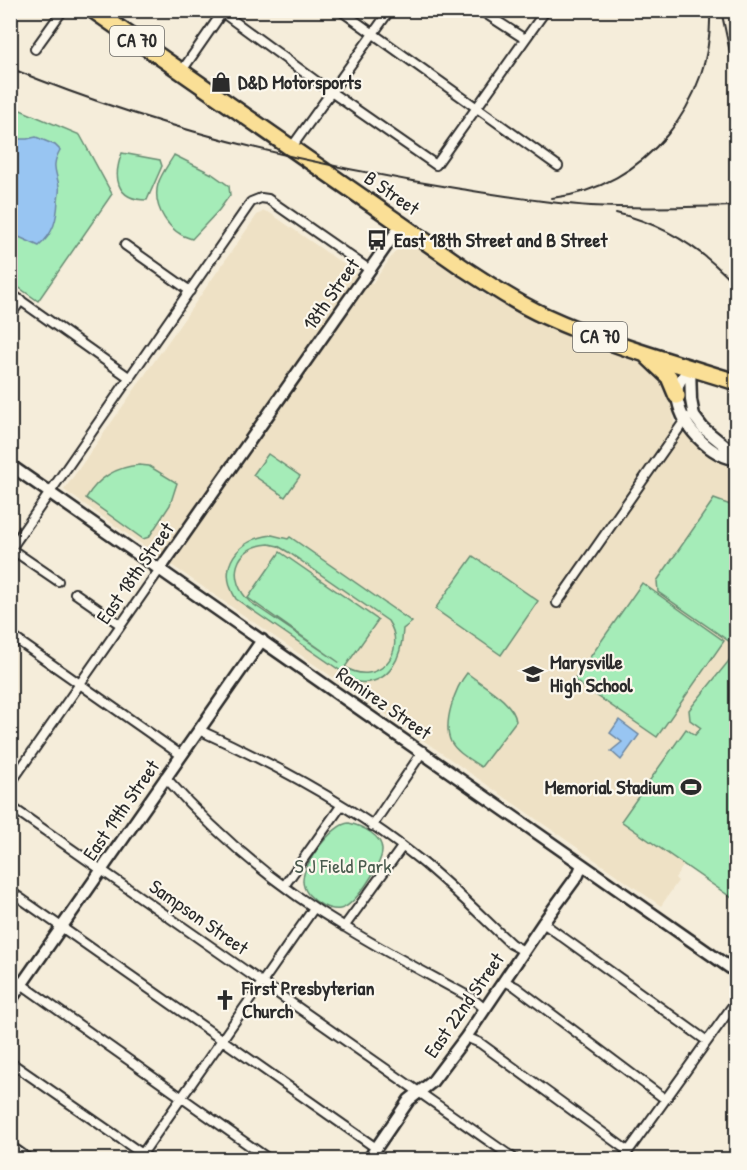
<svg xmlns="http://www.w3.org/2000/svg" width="747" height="1170" font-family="'Patrick Hand',sans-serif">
  <rect width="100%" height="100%" fill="#f5edda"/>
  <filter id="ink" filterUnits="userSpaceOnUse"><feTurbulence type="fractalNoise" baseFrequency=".0167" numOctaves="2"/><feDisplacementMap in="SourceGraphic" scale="12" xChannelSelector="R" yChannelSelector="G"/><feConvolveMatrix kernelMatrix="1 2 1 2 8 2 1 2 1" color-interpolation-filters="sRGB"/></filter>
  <g filter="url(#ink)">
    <path fill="#eee1c5" d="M264,211L270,213L372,284L402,242L408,241L484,294L527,317L567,335L657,369L672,391L674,426L736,473L735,900L684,865L675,878L678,881L661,906L64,490L257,215Z"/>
    <path fill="#a5ecb8" stroke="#688c72" stroke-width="1.5" fill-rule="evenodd" d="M11,106L80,135L112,194L38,301L11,282Z
      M122,153L160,160L162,166L147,200C115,200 113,176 122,153Z
      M174,155L212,174L229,186L230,195L219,210L192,239C169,233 152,207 158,184C161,174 169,164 174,155Z
      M268,454L300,476L285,497L253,475Z
      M139,465L149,466L177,483L170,505L149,537L143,539L86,498C98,478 116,467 139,465Z
      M714,499L736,507V646L658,592L657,581Z
      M272,535L288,539L290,537L412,622L403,629C402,657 390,686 357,682L236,599C216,566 238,539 272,535ZM269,544L278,546L288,552L388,621C409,652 377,688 345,667L378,620L280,552L248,598L340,663L250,602C226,579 234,546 269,544Z
      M473,556L538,601L501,655L435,609Z
      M642,583L724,641L657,737L574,680Z
      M736,652V899L735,900L621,821L686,729L695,735L701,728L690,720L689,710Z
      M467,673C482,685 514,702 516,721L481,767C471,760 457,753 451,742C442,724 455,688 467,673Z
      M349,823C362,826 383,836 382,851C382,865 354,907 340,909C328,911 315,902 308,894C305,890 303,886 303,881C302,865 333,823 349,823Z"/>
    <path fill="#98c5f2" stroke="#6c87a2" stroke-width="1.5" d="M36,137L55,145L60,150C51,166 56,170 59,186C60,190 59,195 58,200C57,219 54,233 39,246L10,233L11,139H27Z
      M619,720L639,735L621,760L611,751L622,742L610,733Z"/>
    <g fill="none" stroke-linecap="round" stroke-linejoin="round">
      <g stroke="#2b2b2b" stroke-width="12">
        <path id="street" d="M340,10L558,166
          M480,10L525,39
          M223,13L331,92L436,165L546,10
          M35,49L63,10
          M181,72L224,10
          M291,148L390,10
          M125,245L190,291
          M10,293L130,378
          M10,316L21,300
          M11,549L58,581
          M10,550L251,202L261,198L268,199L370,270
          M75,593L121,625
          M557,603L687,417
          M10,635L181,755
          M199,730C277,765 353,806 420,860C452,886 481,916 511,944L524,951
          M165,777C217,835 277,887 345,927C387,953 430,975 473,999L485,1009
          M10,784L160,569
          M10,806L516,1160
          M372,826L423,751
          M284,886L341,806
          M10,891L376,1148
          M543,923L707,1041
          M344,927L402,847
          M10,976L270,1160
          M504,981L516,987L665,1099
          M466,1037L480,1043L628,1151
          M10,1062L151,1160
          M138,1160L314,908
          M622,1160L736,1001"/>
      </g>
      <g stroke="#2b2b2b" stroke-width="15">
        <path id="secondary" d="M690,367C686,373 679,380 678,387C672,417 707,455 734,459
          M690,367L691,400L694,416L703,428L730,450L736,461
          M10,465L736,972
          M160,569L401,225
          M10,1001L262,640
          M10,1147L28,1160
          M368,1160L409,1100L432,1082L466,1037L543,923L578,875L582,865"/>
      </g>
      <g stroke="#2b2b2b" stroke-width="20">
        <path id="highway" d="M93,10L465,269C491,286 517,303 545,316C606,344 672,362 736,382
          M647,356L669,377L677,396"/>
      </g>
      <use href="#street" stroke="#fbf7ec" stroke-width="8"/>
      <use href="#secondary" stroke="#fbf7ec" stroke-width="10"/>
      <use href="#highway" stroke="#fadf96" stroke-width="15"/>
      <path stroke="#2b2b2b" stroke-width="2" d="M721,10L736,80
        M10,68C155,128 306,165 461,189C505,196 547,203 591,206C640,209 688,207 736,206
        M552,198C645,188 714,102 710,10
        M616,213C663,224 704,250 736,286"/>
    </g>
  </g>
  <defs>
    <g id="shop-bare" transform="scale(1.62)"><path d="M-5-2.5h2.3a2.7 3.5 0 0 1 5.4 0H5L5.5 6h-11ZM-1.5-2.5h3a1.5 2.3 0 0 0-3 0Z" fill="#2b2b2b" stroke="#fbf7ec" stroke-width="2.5" paint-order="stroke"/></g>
    <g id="bus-bare" transform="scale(1.62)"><path d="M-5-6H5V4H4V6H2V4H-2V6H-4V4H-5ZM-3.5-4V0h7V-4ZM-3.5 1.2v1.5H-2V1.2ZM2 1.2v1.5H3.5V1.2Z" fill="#2b2b2b" stroke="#fbf7ec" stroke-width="2.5" paint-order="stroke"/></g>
    <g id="school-bare" transform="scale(1.62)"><path d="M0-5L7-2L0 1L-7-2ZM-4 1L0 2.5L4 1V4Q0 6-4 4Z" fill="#2b2b2b" stroke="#fbf7ec" stroke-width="2.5" paint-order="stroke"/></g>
    <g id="stadium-bare" transform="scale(1.62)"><path d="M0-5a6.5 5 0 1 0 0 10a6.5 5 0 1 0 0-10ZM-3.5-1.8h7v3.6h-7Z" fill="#2b2b2b" stroke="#fbf7ec" stroke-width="2.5" paint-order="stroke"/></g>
    <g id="church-bare" transform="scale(1.62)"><path d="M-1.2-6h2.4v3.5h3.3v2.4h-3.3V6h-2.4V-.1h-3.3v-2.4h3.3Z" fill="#2b2b2b" stroke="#fbf7ec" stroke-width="2.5" paint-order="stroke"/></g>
  </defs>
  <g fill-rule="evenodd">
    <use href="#shop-bare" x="221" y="82"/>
    <use href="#bus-bare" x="377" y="240"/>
    <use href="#school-bare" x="533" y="674"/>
    <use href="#stadium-bare" x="691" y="787"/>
    <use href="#church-bare" x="225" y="1000"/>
  </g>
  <g text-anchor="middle" stroke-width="4.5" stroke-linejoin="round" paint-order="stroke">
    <g fill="#fbf7ec" stroke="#696865" stroke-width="1.5">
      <rect x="110" y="26" width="54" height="30" rx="4.5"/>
      <rect x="573" y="322" width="54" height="30" rx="4.5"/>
    </g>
    <g font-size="18" font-weight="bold" fill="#2b2b2b">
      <text x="137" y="47">CA 70</text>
      <text x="600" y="343">CA 70</text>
    </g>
    <g font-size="20" font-weight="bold" fill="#2b2b2b" stroke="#fbf7ec" text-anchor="start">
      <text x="238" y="89">D&amp;D Motorsports</text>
      <text x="394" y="247">East 18th Street and B Street</text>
      <text x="550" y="669">Marysville<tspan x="550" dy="23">High School</tspan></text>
      <text x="674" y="794" text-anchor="end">Memorial Stadium</text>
      <text x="242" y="995">First Presbyterian<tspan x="242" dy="23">Church</tspan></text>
    </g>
    <g font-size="20" fill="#2b2b2b" stroke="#fbf7ec">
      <text transform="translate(392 193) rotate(35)" y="7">B Street</text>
      <text transform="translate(331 294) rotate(-55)" y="7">18th Street</text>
      <text transform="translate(135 573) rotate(-55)" y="7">East 18th Street</text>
      <text transform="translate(384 703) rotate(35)" y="7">Ramirez Street</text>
      <text transform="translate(121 810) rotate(-55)" y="7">East 19th Street</text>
      <text transform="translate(199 917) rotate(35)" y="7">Sampson Street</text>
      <text transform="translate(464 1005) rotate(-55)" y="7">East 22nd Street</text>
    </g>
    <g font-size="20" fill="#4a5b4e" stroke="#fbf7ec">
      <text x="343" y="873">S J Field Park</text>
    </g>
  </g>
  <rect width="747" height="1170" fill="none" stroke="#fbf7ec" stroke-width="36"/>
  <rect x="18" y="18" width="711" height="1134" fill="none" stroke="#2b2b2b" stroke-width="2" filter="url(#ink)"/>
</svg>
